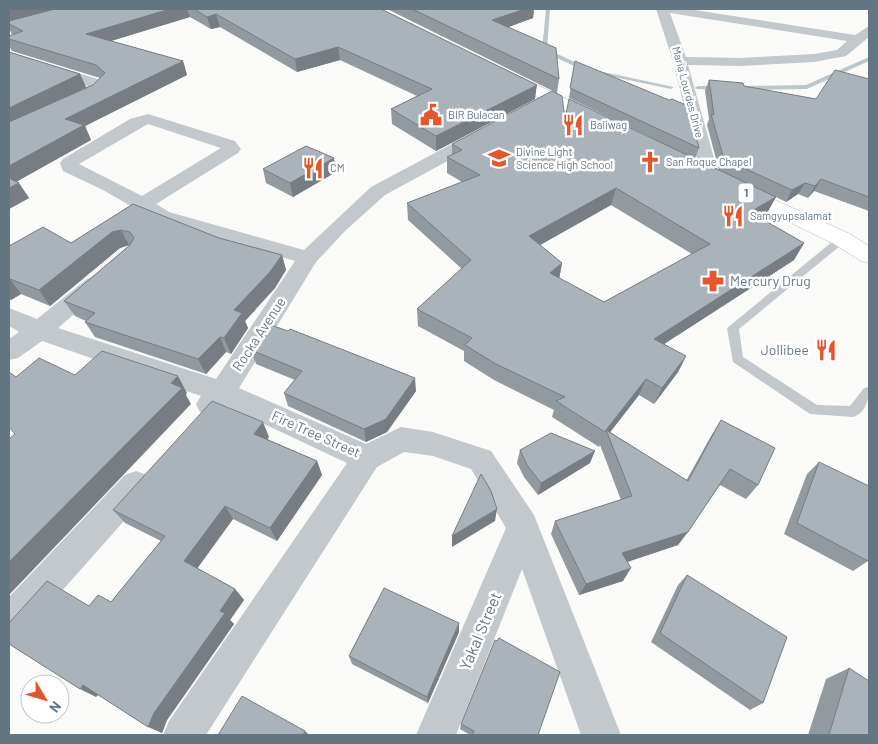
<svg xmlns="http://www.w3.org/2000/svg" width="878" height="744" font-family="Barlow,sans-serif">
  <rect width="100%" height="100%" fill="#fafaf8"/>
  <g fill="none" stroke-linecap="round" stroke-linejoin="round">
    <path fill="#bbc7cb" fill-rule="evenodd" d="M546,9H550L547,49L589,69L674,87L671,89L585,71L542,51Z
      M869,57V61L807,89L739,90L736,88L739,86L806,85Z
      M698,86H720L723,88L720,90L696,89L695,88Z"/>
    <g stroke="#b4b9bd" stroke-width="1">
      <path id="highway" d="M502,68L606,118L609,122L606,126L600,127L594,126L496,76L494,73L496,70Z
        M737,183L850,234L869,246V263L861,261L834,244L730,193L727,189L730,185Z"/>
    </g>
    <path fill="#c3c8cc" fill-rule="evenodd" d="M842,236L847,239L846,241L739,329L743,357L817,405L850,406L864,388L869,387C869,399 866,413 853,417L810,414L733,362L727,328L838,237Z"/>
    <path fill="#c3c8cc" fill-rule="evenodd" d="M656,9H688L855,35L869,26V37L846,56L814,62L740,66L688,65L719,176L717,180L710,182L703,180L701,176L673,61ZM670,13L847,41L837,50L814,54L740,58L686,57Z
      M9,52L101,80L109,87C101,97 84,108 71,104L69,101L71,98L91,87L9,61Z
      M148,114L235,141L241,149L238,153L156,204L169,212L304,250L371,187L478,130L484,129L490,130L493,134L490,138L385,195L345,231L316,262L239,388L366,444L401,427L433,432L491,451L534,515L621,735H581L522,569L456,735H416L506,528L471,469L433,456L404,452L377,467L206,735H163L169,721L347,463L226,406C217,414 211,415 200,412L196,404L201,396L42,341L18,358L9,360V339L19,332L9,326V308L37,319L87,279L95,276L103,279L106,284L103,289L58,328L216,379L295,261L155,220L103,190L63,171L60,163L63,159L130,119ZM148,124L221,148L142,196L79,164Z
      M136,471L147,475L151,485L147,495L22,636L9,641V597L125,475Z"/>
    <use href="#highway" fill="#fff" fill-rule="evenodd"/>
  </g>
  <path fill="#929a9f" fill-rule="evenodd" d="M9,9H381L535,99L436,151L392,124L391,109L417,96L340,60L297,72L220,27L211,29L190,17L111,41L183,61L187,75L85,126L91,140L17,181L29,198L9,209V52L80,74L86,87L93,85L100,78L12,51L9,46V36L12,35L9,28Z
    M387,9H534L533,18L508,27L559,79L557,93Z
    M575,61L699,148L695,159L719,170L707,125L709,119L705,91L709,80L816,99L869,79V211L814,191L808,198L798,194L786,202L776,197L767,213L760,218L804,243L794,260L664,344L686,356L678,372L654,404L639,395L610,432L686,481L711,436L721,420L758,485L746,499L720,485L678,545L627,562L623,581L579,595L551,534L555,521L621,500L600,445L599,447L552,417L554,410L494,380L464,361V351L418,326L417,309L462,269L408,220L407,203L462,182L447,173V157L452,155V144L565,119L656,140L569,98ZM611,205L692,254L604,302L559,278L562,263L540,245Z
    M263,169L336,172L293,197L266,183Z
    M133,204L219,238L282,255L286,270L275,288L245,321L248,328L231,354L226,352L206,374L95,337L85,322L86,321L75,316L64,301L130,245L120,248L50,306L21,294L11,300L9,298V246L71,243Z
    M251,350L416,391L387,432L366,442L288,406L284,393L295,380L256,364Z
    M269,437L267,439L317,461L322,475L277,541L233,519L197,568L235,589L244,600L230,620L234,624L167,720L162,733L98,695L96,697L89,606L111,602L161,541L125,523L113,510Z
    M520,450L590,463L538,495L524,477L517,463Z
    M819,462L868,561L853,571L784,534L807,474Z
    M687,575L763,703L750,710L651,642L678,585Z
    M459,632L428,703L352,664L349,656Z
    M849,668L869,735H808L826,679Z
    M461,724L538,735H470L460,729Z"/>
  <path fill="#777d82" d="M13,9H63L9,24V10Z
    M170,9H187L190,17L91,47L86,34Z
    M525,9H534L533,18L492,33V20Z
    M216,14L220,27L211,29L207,17Z
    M338,47L340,60L297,72L295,59Z
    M183,61L187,75L85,126L91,140L9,186V166L65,119Z
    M80,74L86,87L9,126V108Z
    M537,85L535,99L436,151V136Z
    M334,158L336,172L293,197L290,183Z
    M821,179L814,191L808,198L815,186Z
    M19,183L29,198L9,209V188Z
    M805,183L798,194L786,202L792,190Z
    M616,188L611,205L526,253L529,236Z
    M776,197L767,213L742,229L750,212Z
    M121,230L129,245L120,248L50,306L39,290L112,232Z
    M804,243L794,260L647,355L654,339Z
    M282,255L286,270L275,288L245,321L248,328L231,354L224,338L234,310Z
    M562,263L559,280L550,273Z
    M9,279H10L21,294L11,300L9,297Z
    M220,337L226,352L206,374L198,359Z
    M686,356L678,372L654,404L662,388Z
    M178,376L187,393L186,395L191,404L9,595V562Z
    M415,378L416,391L387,432L366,442L364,429Z
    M646,379L639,395L608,435L606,430Z
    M263,422L269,437L260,448L254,434Z
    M595,451L590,463L538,495L541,483Z
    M317,461L322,475L277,541L270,528Z
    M225,506L233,519L194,573L184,561Z
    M497,509L495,521L452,547V536Z
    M688,532L678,545L615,566L622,553Z
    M631,568L623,581L579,595L586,584Z
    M235,589L244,600L230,620L234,624L167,720L162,733L148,727L154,713L220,611Z
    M459,623V632L428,703L427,697Z
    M83,685L99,693L96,697L80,689Z
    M305,731L309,735H303Z"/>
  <path fill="#aab3b9" stroke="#777d82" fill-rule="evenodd" d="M55,9H170L86,34L183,61L65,119L84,125L9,166V122L93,85L105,73L96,65L9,39V36L23,31L9,24V21Z
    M194,9H381L537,85L436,136L391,109L432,89L338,47L295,59L216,14L207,17Z
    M412,9H525L492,20L556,48L559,79Z
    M9,52L80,74L9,108Z
    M575,61L669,100L672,99L688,106L699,148L570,88Z
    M835,70L869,79V197L821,179L815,186L805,183L792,190L724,159L711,114L714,115L709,80L743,83L744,86L816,99Z
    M552,91L562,96L565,119L569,99L776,197L750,212L804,243L654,339L686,356L662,388L646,379L606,430L688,481L721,420L775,448L758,485L730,469L688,532L622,553L631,568L586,584L555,521L632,496L606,430L605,432L556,401L565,397L496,364L465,345L472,338L417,309L471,260L407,203L480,175L447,157L462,150L452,144ZM616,188L710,244L604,302L550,273L562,263L529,236Z
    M306,146L334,158L290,183L263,169Z
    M9,178L19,183L9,188Z
    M133,204L219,238L282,255L270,272L234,310L242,313L224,338L220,337L198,359L85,322L95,313L64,301L130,245L134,238L130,232L121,230L112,232L39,290L10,279H9V246L43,227L71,243Z
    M268,324L288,331L290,329L415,378L386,419L364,429L284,393L302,371L251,350Z
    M102,351L178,376L171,383L182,388L9,562V439L15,434L9,427V372L16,377L39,358L75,375Z
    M212,401L263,422L254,434L317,461L270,528L225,506L184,561L235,589L220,611L225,613L154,713L148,727L83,685L80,689L9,644V623L47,581L89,606L98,595L111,602L165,536L113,510Z
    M551,433L595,451L541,483L527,465L520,450Z
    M819,462L869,486V557L868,561L797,523Z
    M481,474L491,491L497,509L452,536Z
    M687,575L787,637L763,703L660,633Z
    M384,588L459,623L427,697L349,656Z
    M499,638L560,672L538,735H472L474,731L461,724L495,640L497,641Z
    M849,668L869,681V735H829Z
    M242,696L305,731L303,735H218Z"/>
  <defs>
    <g id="civic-bare" transform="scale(1.725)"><path d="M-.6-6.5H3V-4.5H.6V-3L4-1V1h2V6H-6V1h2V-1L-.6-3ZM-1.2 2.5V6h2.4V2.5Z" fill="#e4572e" stroke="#fff" stroke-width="2.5" paint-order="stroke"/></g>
    <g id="restaurant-bare" transform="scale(1.725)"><path d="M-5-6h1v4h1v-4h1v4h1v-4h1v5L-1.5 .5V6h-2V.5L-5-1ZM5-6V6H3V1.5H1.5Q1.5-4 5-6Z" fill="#e4572e" stroke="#fff" stroke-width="2.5" paint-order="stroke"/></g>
    <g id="school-bare" transform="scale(1.725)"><path d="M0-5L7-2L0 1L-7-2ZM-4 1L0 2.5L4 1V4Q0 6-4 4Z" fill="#e4572e" stroke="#fff" stroke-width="2.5" paint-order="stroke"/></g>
    <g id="church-bare" transform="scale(1.725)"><path d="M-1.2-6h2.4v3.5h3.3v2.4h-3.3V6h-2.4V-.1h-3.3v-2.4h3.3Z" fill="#e4572e" stroke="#fff" stroke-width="2.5" paint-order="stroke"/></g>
    <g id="pharmacy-bare" transform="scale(1.725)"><path d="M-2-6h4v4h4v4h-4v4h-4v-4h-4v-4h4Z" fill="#e4572e" stroke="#fff" stroke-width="2.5" paint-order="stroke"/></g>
  </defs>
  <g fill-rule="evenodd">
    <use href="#civic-bare" x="431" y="115"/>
    <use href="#restaurant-bare" x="573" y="125"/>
    <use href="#school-bare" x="499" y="158"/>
    <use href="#church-bare" x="650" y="162"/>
    <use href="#restaurant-bare" x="313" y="168"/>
    <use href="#restaurant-bare" x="733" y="216"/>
    <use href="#pharmacy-bare" x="713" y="281"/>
    <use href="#restaurant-bare" x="826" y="350"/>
  </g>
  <g text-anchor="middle" stroke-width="5" stroke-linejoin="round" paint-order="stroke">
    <g font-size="11" fill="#657683" stroke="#fff">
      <text transform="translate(688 92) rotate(75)" y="4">Maria Lourdes Drive</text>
    </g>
    <g font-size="11" fill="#657683" stroke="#fff" text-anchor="start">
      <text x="448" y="119">BIR Bulacan</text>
      <text x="590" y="129">Baliwag</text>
      <text x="516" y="156">Divine Light<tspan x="516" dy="13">Science High School</tspan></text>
      <text x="666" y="166">San Roque Chapel</text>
      <text x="330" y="172">CM</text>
      <text x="750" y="220">Samgyupsalamat</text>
    </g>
    <rect fill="#fff" stroke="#939fa8" stroke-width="1" x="738.5" y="183.5" width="15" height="19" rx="4"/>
    <g font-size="12" font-weight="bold" fill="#657683">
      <text x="746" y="197">1</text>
    </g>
    <g font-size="14" fill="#657683" stroke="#fff" text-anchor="start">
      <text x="730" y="286">Mercury Drug</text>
      <text x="809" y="355" text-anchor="end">Jollibee</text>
    </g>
    <g font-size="14" fill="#657683" stroke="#fff">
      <text transform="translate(259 334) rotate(-57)" y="5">Rocka Avenue</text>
      <text transform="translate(316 434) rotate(24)" y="5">Fire Tree Street</text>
    </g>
    <g font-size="16" fill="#657683" stroke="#fff">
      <text transform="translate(480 631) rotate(-67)" y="6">Yakal Street</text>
    </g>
  </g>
  <rect width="878" height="744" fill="none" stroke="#657683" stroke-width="20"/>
  <g transform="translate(45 699) rotate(128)"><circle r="24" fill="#ffffff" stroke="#c1c8cd"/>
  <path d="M0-4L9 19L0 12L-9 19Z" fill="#e4572e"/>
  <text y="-8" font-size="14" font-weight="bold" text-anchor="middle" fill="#657683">N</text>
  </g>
</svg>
